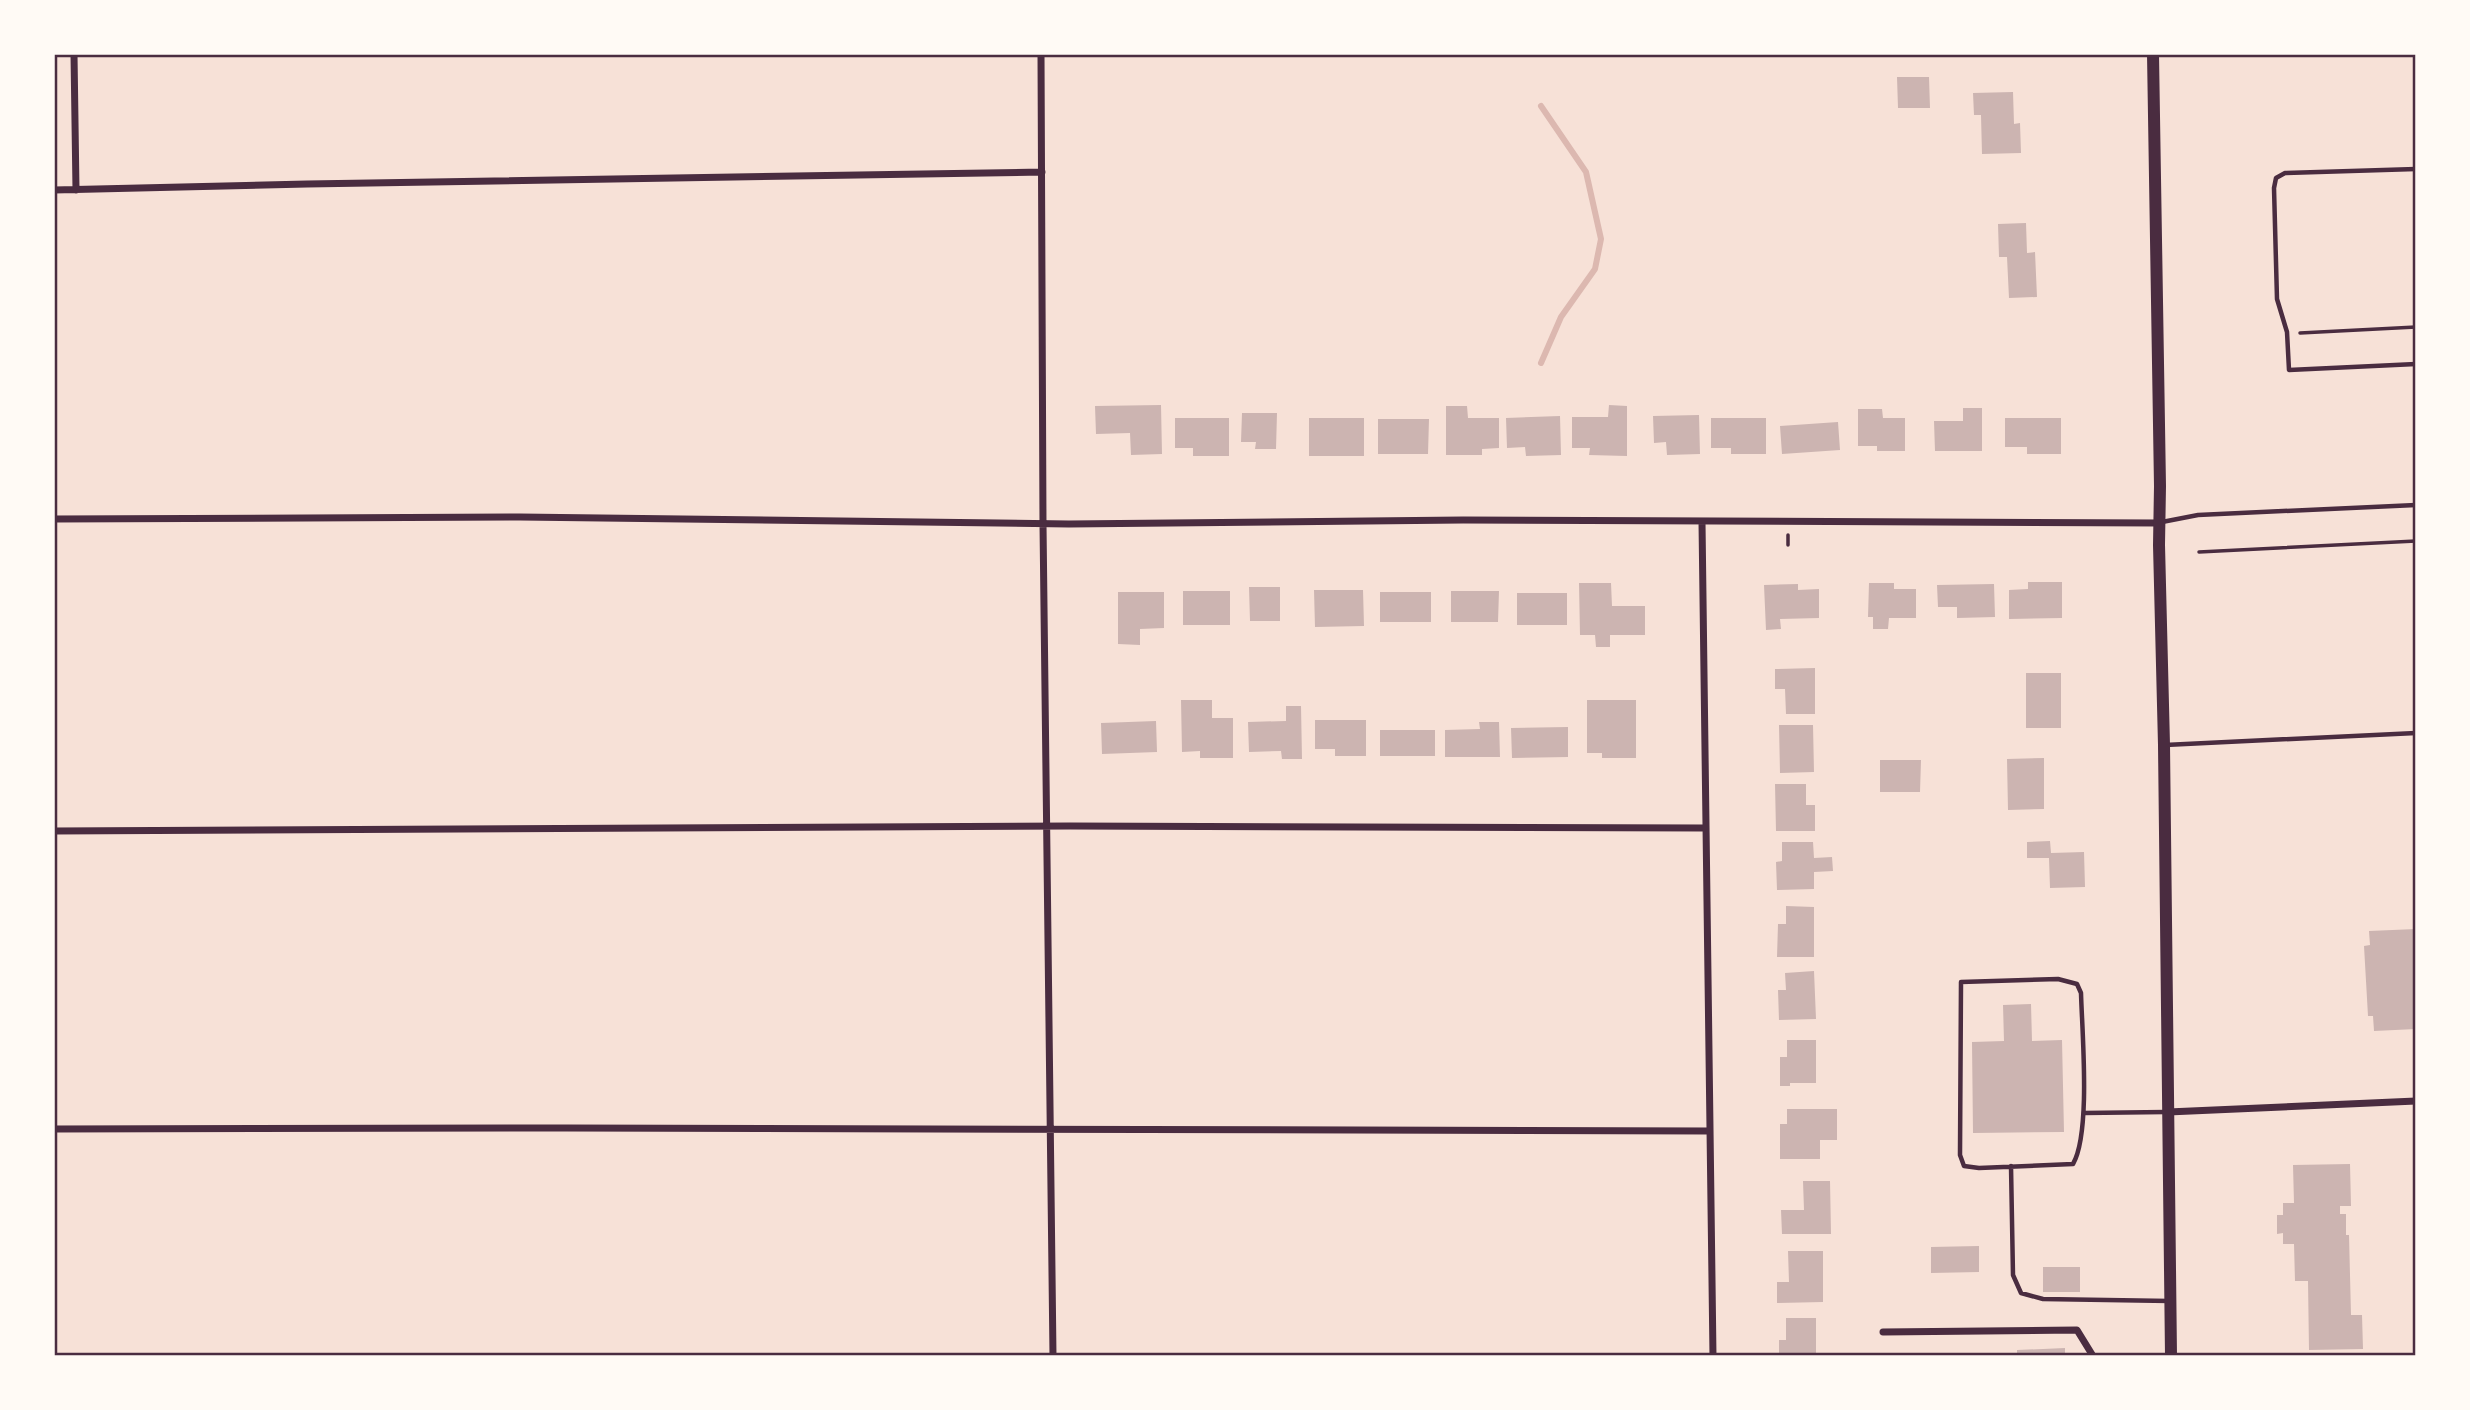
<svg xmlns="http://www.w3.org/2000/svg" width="2470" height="1410" font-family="'PT Sans Narrow',sans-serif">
  <rect width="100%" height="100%" fill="#f7e1d7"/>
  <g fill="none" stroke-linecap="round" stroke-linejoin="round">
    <path stroke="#dcb8b0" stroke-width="6" d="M1541,106L1586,172L1601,239L1595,269L1561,317L1541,363"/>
  </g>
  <path fill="#ccb4b1" d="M1897,77H1929L1930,108H1898Z
    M2013,92L2014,124L2020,123L2021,153L1982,154L1981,115H1974L1973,93Z
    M2026,223L2027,253L2035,252L2037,297L2009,298L2007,257H1999L1998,224Z
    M1161,405L1162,454L1131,455L1130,433L1096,434L1095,406Z
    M1609,405L1627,406V456L1589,455L1590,448H1572V417H1608Z
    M1446,406H1467L1468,418H1499V448L1482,449V455H1446Z
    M1963,408H1982V451H1935L1934,421H1963Z
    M1858,409H1882L1883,418H1905V451H1877V446H1858Z
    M1242,413H1277L1276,449H1255L1256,442H1241Z
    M1699,415L1700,454L1667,455L1666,442L1654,443L1653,416Z
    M1560,416L1561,455L1526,456L1525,447L1507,448L1506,418Z
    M1175,418H1229V456H1193V448H1175Z
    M1309,418H1364V456H1309Z
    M1711,418H1766V454H1731V448H1711Z
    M2005,418H2061V454H2027V447H2005Z
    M1378,419H1429L1428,454H1378Z
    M1838,422L1840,450L1782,454L1780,426Z
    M2028,582H2062V618L2009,619V590L2028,589Z
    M1579,583H1611L1612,606H1645V635H1610V647H1596L1595,635H1580Z
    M1869,583H1894V589H1916V618H1889L1888,629H1873V617H1868Z
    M1798,584V590L1819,589V618L1780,619L1781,629L1766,630L1764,585Z
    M1994,584L1995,617L1957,618V607H1938L1937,585Z
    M1249,587H1280V621H1250Z
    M1314,590H1363L1364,626L1315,627Z
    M1183,591H1230V625H1183Z
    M1451,591H1499L1498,622H1451Z
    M1118,592H1164V628L1140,629V645L1118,644Z
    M1380,592H1431V622H1380Z
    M1517,593H1567V625H1517Z
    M1815,668V714H1786L1785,689H1775V669Z
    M2026,673H2061V728H2026Z
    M1181,700H1212V718H1233V758H1200V751L1182,752Z
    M1587,700H1636V758H1602V753H1587Z
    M1286,706H1301L1302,759H1282L1281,751L1249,752L1248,722L1286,721Z
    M1315,720H1366V756H1335V749H1315Z
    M1156,721L1157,752L1102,754L1101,723Z
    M1479,722H1499L1500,757H1445V730L1480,729Z
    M1779,725H1813L1814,772L1780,773Z
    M1568,727V757L1512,758L1511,728Z
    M1380,730H1435V756H1380Z
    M2044,758V809L2008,810L2007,759Z
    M1880,760H1921L1920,792H1880Z
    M1775,784H1806V805H1815V831H1776Z
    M2050,841L2051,853L2084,852L2085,887L2050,888L2049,858H2027V842Z
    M1782,842H1813L1814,858L1832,857L1833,871L1814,872V889L1777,890L1776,862L1782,861Z
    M1786,906L1814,907V957H1777L1778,924H1786Z
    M2416,929V1029L2374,1031L2373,1016H2368L2364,946L2370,945L2369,931Z
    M1814,971L1816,1019L1779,1020L1778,990H1786L1785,973Z
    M2031,1004L2032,1041L2062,1040L2064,1132L1973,1133L1972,1042L2004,1041L2003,1005Z
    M1787,1040H1816V1083H1790V1086H1780V1057H1787Z
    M1787,1109H1837V1140H1820V1159H1780V1124H1787Z
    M2350,1164L2351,1206H2340V1214H2346V1235H2349L2351,1315H2362L2363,1349L2309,1350L2308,1281H2295L2294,1244H2283V1233L2277,1234V1215H2283V1203H2294L2293,1165Z
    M1803,1181H1830L1831,1234H1782L1781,1210H1804Z
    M1979,1246V1272L1931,1273V1247Z
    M1788,1251H1823V1302L1777,1303V1282H1789Z
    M2043,1267H2080V1292H2043Z
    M1786,1318H1816V1356H1779V1340H1786Z
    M2065,1348V1356H2017V1350Z"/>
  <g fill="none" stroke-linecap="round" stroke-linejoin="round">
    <path stroke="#4a2c40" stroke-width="3.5" d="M2300,333L2416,327
      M1788,535V545
      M2199,552L2416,541"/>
    <path stroke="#4a2c40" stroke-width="4.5" d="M2416,169L2285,173L2276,178L2274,188L2277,299L2287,332L2289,370L2416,364
      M2162,522L2198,515L2416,505
      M2165,745L2416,733
      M2058,979L2077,984L2081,993C2082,1032 2091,1133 2073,1164L1979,1168L1964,1166L1960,1155L1961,982Z
      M2084,1113L2166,1112
      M2011,1166L2013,1275L2021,1293L2043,1299L2170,1301"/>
    <path stroke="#4a2c40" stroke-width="7" d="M74,54L76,190
      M1041,54L1043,524L1053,1356
      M54,190L307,184L1042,172
      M54,519L520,517L1069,524L1463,520L2159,523
      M1702,522L1713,1356
      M54,831L1070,826L1705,828
      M2168,1112L2416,1101
      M54,1129L567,1128L1710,1131
      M1883,1332L2077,1330L2093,1356"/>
    <path stroke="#4a2c40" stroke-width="12" d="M2153,54L2160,486L2159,545L2164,745L2171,1356"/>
  </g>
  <rect width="2470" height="1410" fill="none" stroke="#fffaf5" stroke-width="112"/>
  <rect x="56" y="56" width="2358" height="1298" fill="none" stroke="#4a2c40" stroke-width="2.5"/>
</svg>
